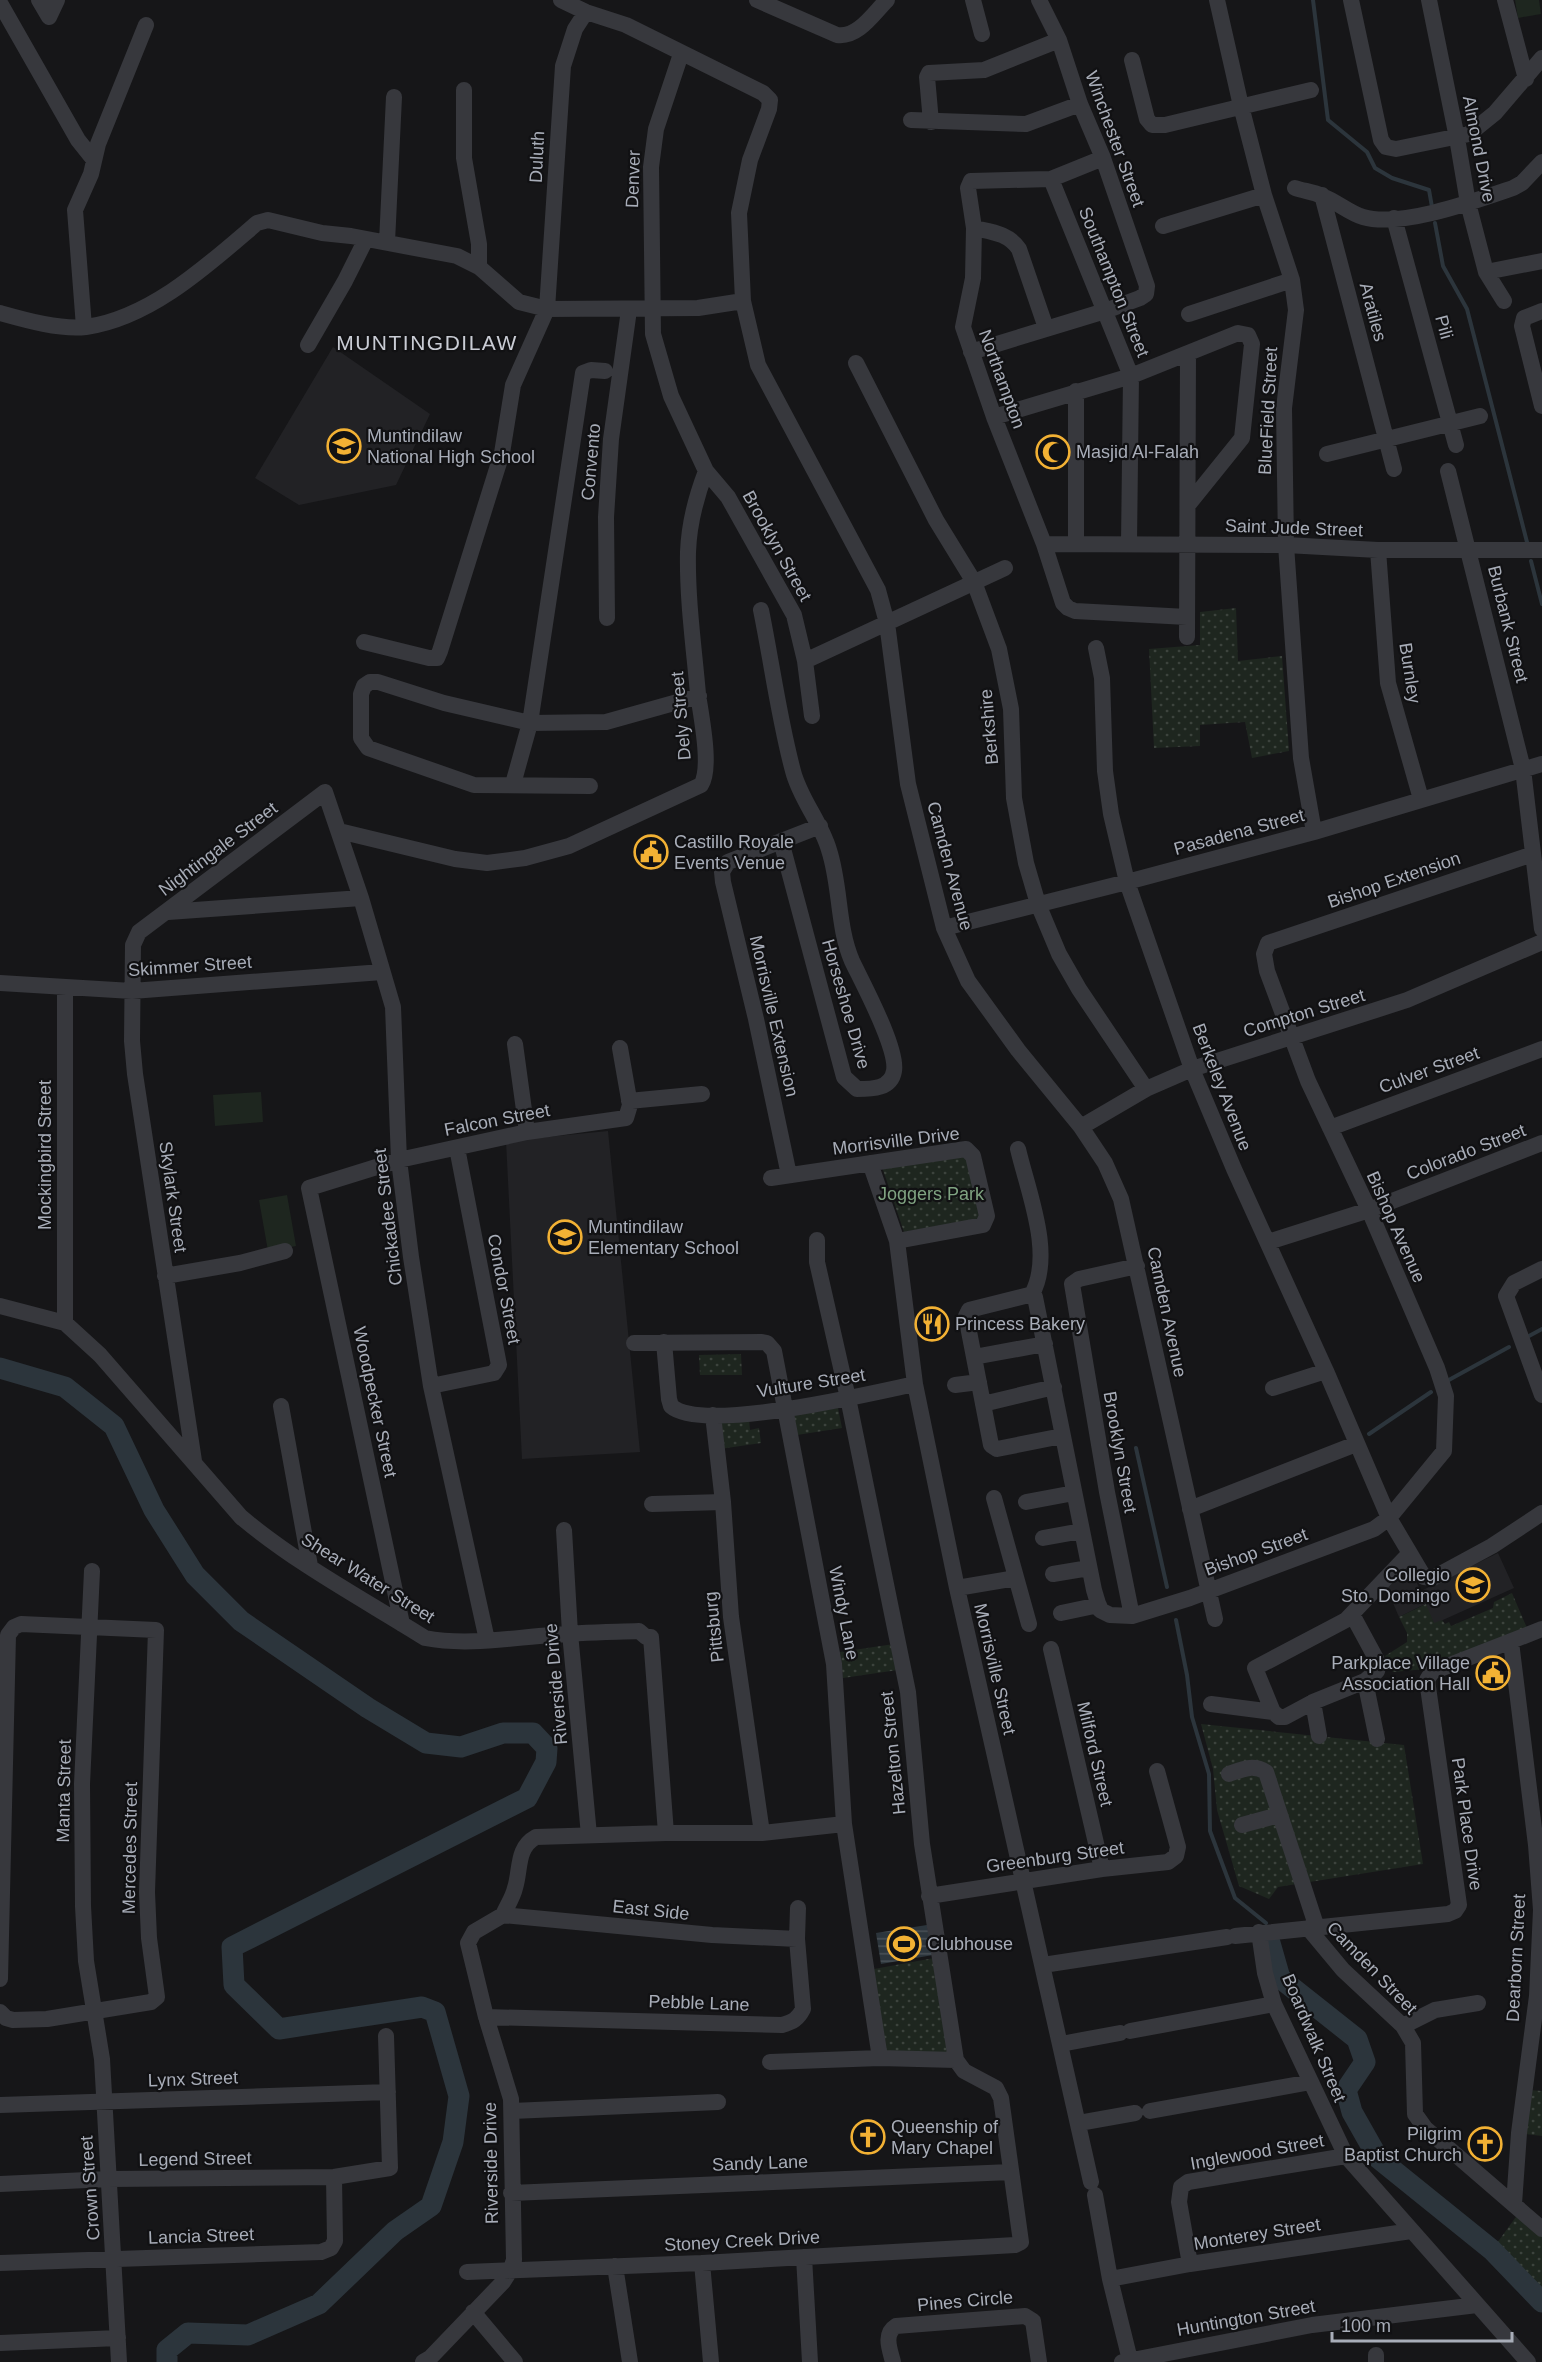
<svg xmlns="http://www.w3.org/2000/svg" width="1542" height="2362" font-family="Helvetica,sans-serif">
  <defs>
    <pattern id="grass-dots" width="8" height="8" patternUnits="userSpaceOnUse" patternTransform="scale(1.5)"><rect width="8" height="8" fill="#1e261f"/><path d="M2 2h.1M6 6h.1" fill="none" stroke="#3c433d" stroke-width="1.8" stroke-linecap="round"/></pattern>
    <pattern id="water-rules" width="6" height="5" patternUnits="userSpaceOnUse" patternTransform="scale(1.5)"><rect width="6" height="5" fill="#2c353c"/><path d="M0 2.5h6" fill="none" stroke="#485056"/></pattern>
  </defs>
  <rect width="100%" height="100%" fill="#161618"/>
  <path fill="#222225" d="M333,347L430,414L396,485L299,505L255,478Z
    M608,1131L640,1452L522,1459L506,1141Z
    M1498,1553L1514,1588L1434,1624L1425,1604L1399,1617L1384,1582L1407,1564L1421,1591Z"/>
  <path fill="url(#grass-dots)" d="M1236,608L1238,661L1282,656L1289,751L1252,758L1245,722L1200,725V746L1154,748L1149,649L1200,645V612Z
    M967,1155L980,1219L904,1232L882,1167Z
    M741,1354L742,1375H700L699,1355Z
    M838,1408L842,1428L797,1435L792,1415Z
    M749,1419L750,1430L759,1428L761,1443L720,1449L718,1422Z
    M1512,1593L1527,1628L1426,1669L1393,1672L1385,1656L1407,1642V1633L1399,1617L1426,1604L1434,1623L1442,1620L1445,1624L1449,1622L1451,1626L1493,1608L1494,1602Z
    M894,1644L898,1670L843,1678L840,1652Z
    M1201,1724L1404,1745L1423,1864L1278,1887L1269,1899L1239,1886L1217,1810L1213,1769Z
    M934,1958L949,2053L885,2051L874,1969Z
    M1530,2090L1542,2091V2136L1525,2134Z
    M1518,2214L1542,2235V2302L1509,2263L1492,2250Z"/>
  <path fill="#1e261f" d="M1515,0H1539L1541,14L1518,18Z
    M261,1092L263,1122L215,1126L213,1095Z
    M287,1195L296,1246L268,1251L259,1200Z"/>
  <path fill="url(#water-rules)" d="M927,1925L933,1955L881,1964L876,1933Z"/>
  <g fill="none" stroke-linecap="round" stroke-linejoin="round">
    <path stroke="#2c353c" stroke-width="4" d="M1313,0L1328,120L1367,152L1375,168L1392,178L1429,190L1432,207
      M1435,223L1443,266L1467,309L1528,546
      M1531,561L1542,604
      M1529,1336L1542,1329
      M1447,1381L1509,1347
      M1369,1434L1431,1392
      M1136,1448L1167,1587
      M1176,1620L1187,1675L1192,1717L1209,1774L1210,1831L1235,1898L1266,1923"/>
    <path stroke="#2c353c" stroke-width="21" d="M0,1368L65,1387L114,1426L154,1510L195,1575L241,1621L368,1708L426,1743L461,1747L503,1733H533L547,1748L546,1762L527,1798L232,1947L234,1985L279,2029L422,2007L435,2012L459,2096L453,2142L431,2206L395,2231L319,2304L248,2335L188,2333L167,2350V2362
      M1270,1943L1280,1978L1357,2039L1365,2062L1346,2090L1352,2112L1378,2158L1492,2250L1542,2302"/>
    <path stroke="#37383d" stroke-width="16" d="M39,0L49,17
      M561,0L586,12L626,25L763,93L770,100L769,109L750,160L739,213L743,301L758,365L878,590L887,623L908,784L944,928L968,981L1018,1050L1081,1127L1105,1163L1121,1199L1215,1619
      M757,0L837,35C858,38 873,14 887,0
      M973,0L982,34
      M1217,0L1241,106L1264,195L1292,280L1296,310L1284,408L1286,545L1301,758L1314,832
      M1351,0L1381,140L1386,147L1396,149L1469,134L1495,113L1542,58
      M1429,0L1457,138L1468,203L1486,272L1504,301
      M1505,0L1526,79
      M0,3L78,140L94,160
      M49,17L57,0
      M681,54L656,129L651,167L653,334L671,396L706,471L728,497L794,615L805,661L812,716
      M1132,60L1147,119L1152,125H1165L1311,90
      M464,90V158L479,244V267
      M911,120L1026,124L1080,104
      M931,122L927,77L929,73L984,70L1059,40
      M1103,158L1051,179L971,181L968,188L974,228L973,278L963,327L994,417L1044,544L1063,603L1068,608L1075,611L1187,617
      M1051,179L1131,376L1129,544
      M1295,188C1304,191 1314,192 1322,196C1336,201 1349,213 1363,217C1401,228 1475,201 1513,188L1522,183L1542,162
      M1322,195L1394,469
      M1394,218L1456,445
      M1163,226L1264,195
      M974,228C992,232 1008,233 1019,249L1046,328
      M387,242L394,97
      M1486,272L1542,261
      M1542,311L1524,318L1522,326L1542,406
      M0,313C25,320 60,330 86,327C151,318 209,264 257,223L268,220L322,233L351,236L457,256L479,267L519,302L547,309L698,308L743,301
      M1189,314L1292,280
      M84,327L75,210L91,174L98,144L146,25
      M308,345L345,281L366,239
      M971,352L1105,311L1140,298L1146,294L1147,286L1103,158L1080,104L1059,40L1039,0
      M856,363L936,520L974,582L999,649L1011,709L1014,798L1026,863L1038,904L1059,954L1079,989L1146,1089
      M994,417L1131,376L1238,333L1248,335L1252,344L1242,438L1188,505
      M1327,454L1480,416
      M1448,471L1523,769L1542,929
      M1044,544L1286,545L1378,550H1542
      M1076,544V391
      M1378,550L1388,683L1421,799
      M761,610C772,664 779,719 793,771C800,799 821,822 829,850C841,887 837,926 852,961C863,984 898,1049 894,1071C891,1089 872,1089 857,1089L844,1077L781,841
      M607,618L606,517L611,439L629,310
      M1187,637L1188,355
      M364,642L429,658H437L440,651L502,453L513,385L547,309L563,66L575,29L586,12
      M1096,648L1102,678L1105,771L1111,814L1127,882L1192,1069L1234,1169L1326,1371L1389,1518L1424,1577L1433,1578L1492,1546L1542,1513
      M805,661L1005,568
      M513,784L530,723L583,373L591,370L605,371
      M590,786L474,785L368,748L361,738V694L364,686L370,682H378L444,703L530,723L606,722L699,696
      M339,831L455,859L487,863L525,858L569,846L701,785C712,768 701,716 698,694C694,648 687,599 688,552C689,524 696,497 706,471
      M168,912L361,898
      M944,928L1127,882L1314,832L1542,764
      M0,983L132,991L382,972
      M65,988V1323
      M515,1044L527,1132
      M629,1101L702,1094
      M1081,1127L1146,1089L1192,1069L1407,1000L1542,942
      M1330,1128L1542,1049
      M1018,1149C1028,1192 1054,1254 1032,1294
      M870,1163L897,1241L915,1384L957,1588L1091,2182
      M789,1175L756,1019L723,882L722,872L728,862L820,826
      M771,1178L966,1149L973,1156L987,1216L983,1225L897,1241
      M1268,1242L1369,1210L1542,1143
      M1542,1269L1514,1283L1506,1296L1542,1395
      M165,1276L240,1263L285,1251
      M0,1306L65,1323L100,1355L241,1517C297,1564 363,1599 425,1638C466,1646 510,1638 551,1635C580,1632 610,1632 639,1631L646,1637H651L666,1833
      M664,1342L669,1399L671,1406C702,1434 872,1393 915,1384
      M634,1343L762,1342L767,1343L774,1351L834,1664L844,1824L880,2058
      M974,1357L1045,1344
      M955,1385L979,1382
      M431,1386L494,1373L499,1365L457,1148
      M1273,1388L1326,1371
      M983,1404L1054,1387
      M281,1406L310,1566
      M713,1415L723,1502L731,1617L762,1833
      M1062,1436L997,1449L991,1445L966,1316L969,1310L1029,1295L1035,1297L1094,1590L1100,1610L1110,1615L1132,1616L1190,1598L1374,1529L1389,1518L1444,1451L1446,1396L1437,1368L1369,1210L1308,1081L1267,971L1264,954L1268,943L1533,854
      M194,1461L135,1074L132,1041L133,945L139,932L325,792L361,898L393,1007L399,1160L411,1257L431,1386L487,1640
      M994,1498L1029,1624
      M1026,1502L1074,1493
      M652,1504L723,1502
      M1190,1509L1356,1444
      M564,1530L570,1633L589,1835
      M1043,1538L1082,1531
      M92,1571L82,1784L83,1906L86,1961L102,2059L119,2362
      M1053,1574L1089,1568
      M957,1588L1016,1578
      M1061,1613L1099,1605
      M1132,1616L1107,1492L1072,1284L1079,1279L1137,1266
      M1353,1616L1379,1664L1377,1671L1365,1681L1313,1702L1285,1717H1279L1273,1712L1255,1668L1346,1620L1409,1554
      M402,1624L309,1188L399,1160L527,1132L626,1118L630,1105L620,1048
      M1511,1642L1536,1845L1541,1910L1537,1996L1519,2133L1514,2204
      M1051,1649L1102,1869
      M1365,1681L1377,1739
      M1313,1702L1319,1736
      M1211,1704L1273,1712
      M1229,1774C1243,1769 1253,1764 1266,1772L1317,1928
      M1242,1825L1279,1815
      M929,1896L1102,1869L1168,1862L1176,1856L1178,1847L1157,1771
      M503,1915C507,1906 513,1897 515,1888C521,1869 516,1848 536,1837L666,1833H762L844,1824
      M503,1915L712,1935L797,1939
      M1308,1928L1343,1970L1403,2026L1413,2043L1415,2114L1425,2128L1542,2229
      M1259,1932L1265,1973L1274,2004L1346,2156L1528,2362
      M1235,1936L1448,1914L1455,1911L1459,1905L1427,1680L1432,1672L1542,1629
      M1043,1965L1227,1937
      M0,1979L8,1635L14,1627L21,1624L156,1630L147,1892L149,1938L157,1997L151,2002L47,2019L13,2020L6,2018L0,2012
      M486,2017L782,2025C793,2022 798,2019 803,2009L797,1939L798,1908
      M1403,2026L1435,2010L1478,2003
      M1130,2031L1274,2004
      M1061,2044L1120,2033
      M770,2062L880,2058L956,2060
      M0,2105L388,2092
      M512,2111L718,2102
      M1150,2111L1311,2082
      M1079,2123L1135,2113
      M0,2184L109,2179L334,2177L390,2168L386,2036
      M511,2193L1011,2172
      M1095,2195L1110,2279L1130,2360
      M804,2257L810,2362
      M0,2263L321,2252L331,2248L335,2241L334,2177
      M702,2263L711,2362
      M1190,2264L1179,2202L1181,2187L1188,2182L1346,2156
      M615,2266L630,2362
      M467,2272L702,2263L1015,2245L1021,2242L1001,2098L996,2088L964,2071L956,2060L922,1844L908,1692L848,1398L817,1262V1240
      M1110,2279L1190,2264L1411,2231
      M473,2312L515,2362
      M0,2343L118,2338
      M423,2362L430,2358L503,2282L510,2271L514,2260L511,2099L486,2017L468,1943L474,1932L503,1915
      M893,2362C890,2350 883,2334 896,2326L1025,2316L1033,2321L1039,2362
      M1122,2362L1312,2325L1477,2305
      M1376,2362V2355"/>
  </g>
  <defs>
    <g id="school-ring" transform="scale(1.725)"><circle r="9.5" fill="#111113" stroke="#f2b134" stroke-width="1.5"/><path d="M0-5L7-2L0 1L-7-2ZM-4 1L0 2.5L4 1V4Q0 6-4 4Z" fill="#f2b134"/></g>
    <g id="mosque-ring" transform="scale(1.725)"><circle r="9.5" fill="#111113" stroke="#f2b134" stroke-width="1.5"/><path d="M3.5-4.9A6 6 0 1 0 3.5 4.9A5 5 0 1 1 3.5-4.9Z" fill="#f2b134"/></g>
    <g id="civic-ring" transform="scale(1.725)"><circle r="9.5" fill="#111113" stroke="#f2b134" stroke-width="1.5"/><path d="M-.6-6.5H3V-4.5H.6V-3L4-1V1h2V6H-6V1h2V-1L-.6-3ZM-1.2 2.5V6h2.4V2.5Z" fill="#f2b134"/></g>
    <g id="restaurant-ring" transform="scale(1.725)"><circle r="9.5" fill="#111113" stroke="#f2b134" stroke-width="1.5"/><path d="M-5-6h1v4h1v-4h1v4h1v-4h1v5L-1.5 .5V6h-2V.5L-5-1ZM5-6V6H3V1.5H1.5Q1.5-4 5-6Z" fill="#f2b134"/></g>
    <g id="stadium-ring" transform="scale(1.725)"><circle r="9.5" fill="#111113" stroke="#f2b134" stroke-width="1.5"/><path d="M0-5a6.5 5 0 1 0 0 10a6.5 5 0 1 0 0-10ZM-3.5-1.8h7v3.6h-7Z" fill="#f2b134"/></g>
    <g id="church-ring" transform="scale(1.725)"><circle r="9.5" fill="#111113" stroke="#f2b134" stroke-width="1.5"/><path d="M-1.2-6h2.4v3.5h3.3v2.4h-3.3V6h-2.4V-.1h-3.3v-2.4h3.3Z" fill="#f2b134"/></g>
  </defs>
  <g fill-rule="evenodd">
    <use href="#school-ring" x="344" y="446"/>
    <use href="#mosque-ring" x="1053" y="452"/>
    <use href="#civic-ring" x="651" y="852"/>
    <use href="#school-ring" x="565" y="1237"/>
    <use href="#restaurant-ring" x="932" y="1324"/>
    <use href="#school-ring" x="1473" y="1585"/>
    <use href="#civic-ring" x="1493" y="1673"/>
    <use href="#stadium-ring" x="904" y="1944"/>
    <use href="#church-ring" x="868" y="2137"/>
    <use href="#church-ring" x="1485" y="2144"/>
  </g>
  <g text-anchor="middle" stroke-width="4.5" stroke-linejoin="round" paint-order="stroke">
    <g font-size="18" fill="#a8adb8" stroke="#111113">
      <text transform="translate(1115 139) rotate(70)" y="6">Winchester Street</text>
      <text transform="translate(1479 149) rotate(79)" y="6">Almond Drive</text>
      <text transform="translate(537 157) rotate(-87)" y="6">Duluth</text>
      <text transform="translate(633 179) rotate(-88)" y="6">Denver</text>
      <text transform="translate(1114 282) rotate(68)" y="6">Southampton Street</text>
      <text transform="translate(1373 312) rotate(75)" y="6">Aratiles</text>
      <text transform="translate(1444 327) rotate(75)" y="6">Pili</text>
      <text transform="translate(1002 379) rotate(70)" y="6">Northampton</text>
      <text transform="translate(1268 411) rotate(-87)" y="6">BlueField Street</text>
      <text transform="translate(591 462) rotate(-85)" y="6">Convento</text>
      <text transform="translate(1294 528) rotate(2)" y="6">Saint Jude Street</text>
      <text transform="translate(777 546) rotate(61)" y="6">Brooklyn Street</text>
      <text transform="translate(1508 624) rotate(76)" y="6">Burbank Street</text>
      <text transform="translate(1410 673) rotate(81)" y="6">Burnley</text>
      <text transform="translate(681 716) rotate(-95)" y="6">Dely Street</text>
      <text transform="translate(989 727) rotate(-95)" y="6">Berkshire</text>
      <text transform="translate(1239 832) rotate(-15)" y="6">Pasadena Street</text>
      <text transform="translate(218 849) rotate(-37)" y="6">Nightingale Street</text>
      <text transform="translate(950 866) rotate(75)" y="6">Camden Avenue</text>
      <text transform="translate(1394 880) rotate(-19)" y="6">Bishop Extension</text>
      <text transform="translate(190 966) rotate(-4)" y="6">Skimmer Street</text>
      <text transform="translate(846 1004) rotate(74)" y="6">Horseshoe Drive</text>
      <text transform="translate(1304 1013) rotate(-17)" y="6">Compton Street</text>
      <text transform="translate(774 1016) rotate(77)" y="6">Morrisville Extension</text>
      <text transform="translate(1429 1070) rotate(-20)" y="6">Culver Street</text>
      <text transform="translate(1222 1087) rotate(69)" y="6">Berkeley Avenue</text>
      <text transform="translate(497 1120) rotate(-11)" y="6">Falcon Street</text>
      <text transform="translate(896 1141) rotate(-7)" y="6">Morrisville Drive</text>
      <text transform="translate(1466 1152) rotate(-21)" y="6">Colorado Street</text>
      <text transform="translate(45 1155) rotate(-90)" y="6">Mockingbird Street</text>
      <text transform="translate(173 1197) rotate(82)" y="6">Skylark Street</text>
      <text transform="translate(388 1217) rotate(-97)" y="6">Chickadee Street</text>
      <text transform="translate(1396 1227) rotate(66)" y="6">Bishop Avenue</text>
      <text transform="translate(504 1289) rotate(79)" y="6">Condor Street</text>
      <text transform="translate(1167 1312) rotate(78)" y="6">Camden Avenue</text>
      <text transform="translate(811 1383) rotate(-9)" y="6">Vulture Street</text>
      <text transform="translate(375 1402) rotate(78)" y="6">Woodpecker Street</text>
      <text transform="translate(1120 1452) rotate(80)" y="6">Brooklyn Street</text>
      <text transform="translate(1256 1552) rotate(-20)" y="6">Bishop Street</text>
      <text transform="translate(368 1578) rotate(32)" y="6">Shear Water Street</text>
      <text transform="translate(844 1613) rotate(79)" y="6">Windy Lane</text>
      <text transform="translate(714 1627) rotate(-96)" y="6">Pittsburg</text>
      <text transform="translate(995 1669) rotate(77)" y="6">Morrisville Street</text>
      <text transform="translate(556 1684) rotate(-95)" y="6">Riverside Drive</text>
      <text transform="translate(893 1753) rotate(-96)" y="6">Hazelton Street</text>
      <text transform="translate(1095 1754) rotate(77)" y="6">Milford Street</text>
      <text transform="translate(64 1791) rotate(-89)" y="6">Manta Street</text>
      <text transform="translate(1467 1824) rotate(82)" y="6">Park Place Drive</text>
      <text transform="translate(130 1848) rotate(-89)" y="6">Mercedes Street</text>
      <text transform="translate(1055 1857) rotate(-8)" y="6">Greenburg Street</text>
      <text transform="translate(651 1910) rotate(6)" y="6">East Side</text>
      <text transform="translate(1516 1958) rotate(-87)" y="6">Dearborn Street</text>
      <text transform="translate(1372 1968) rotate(46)" y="6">Camden Street</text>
      <text transform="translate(699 2003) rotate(2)" y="6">Pebble Lane</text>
      <text transform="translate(1314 2038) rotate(67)" y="6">Boardwalk Street</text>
      <text transform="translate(193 2079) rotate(-2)" y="6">Lynx Street</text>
      <text transform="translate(1257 2152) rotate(-10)" y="6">Inglewood Street</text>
      <text transform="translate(195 2159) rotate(-1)" y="6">Legend Street</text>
      <text transform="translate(491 2163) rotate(-91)" y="6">Riverside Drive</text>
      <text transform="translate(760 2163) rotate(-2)" y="6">Sandy Lane</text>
      <text transform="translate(90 2188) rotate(-94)" y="6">Crown Street</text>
      <text transform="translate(1257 2234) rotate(-9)" y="6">Monterey Street</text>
      <text transform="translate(201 2236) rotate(-2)" y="6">Lancia Street</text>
      <text transform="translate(742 2241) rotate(-3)" y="6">Stoney Creek Drive</text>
      <text transform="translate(965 2301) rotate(-5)" y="6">Pines Circle</text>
      <text transform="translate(1246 2318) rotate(-10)" y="6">Huntington Street</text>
    </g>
    <g font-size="18" fill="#a8adb8" stroke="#111113" text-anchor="start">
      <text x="367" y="442">Muntindilaw<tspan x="367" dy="21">National High School</tspan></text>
      <text x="1076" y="458">Masjid Al-Falah</text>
      <text x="674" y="848">Castillo Royale<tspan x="674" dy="21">Events Venue</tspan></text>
      <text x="588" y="1233">Muntindilaw<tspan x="588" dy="21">Elementary School</tspan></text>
      <text x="955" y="1330">Princess Bakery</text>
      <text x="1450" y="1581" text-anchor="end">Collegio<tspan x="1450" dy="21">Sto. Domingo</tspan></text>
      <text x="1470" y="1669" text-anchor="end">Parkplace Village<tspan x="1470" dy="21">Association Hall</tspan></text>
      <text x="927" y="1950">Clubhouse</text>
      <text x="891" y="2133">Queenship of<tspan x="891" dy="21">Mary Chapel</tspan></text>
      <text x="1462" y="2140" text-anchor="end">Pilgrim<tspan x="1462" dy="21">Baptist Church</tspan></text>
    </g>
    <g font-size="18" fill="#7fa381" stroke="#111113">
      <text x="931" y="1200">Joggers Park</text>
    </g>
    <g font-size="21" letter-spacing="1.5" fill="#c9ccd4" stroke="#111113">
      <text x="427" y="350">MUNTINGDILAW</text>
    </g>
  </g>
  <path d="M1332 2332v9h180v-9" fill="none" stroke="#a8adb8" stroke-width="3"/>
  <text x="1341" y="2332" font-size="18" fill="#a8adb8" stroke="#111113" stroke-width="4.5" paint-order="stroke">100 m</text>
</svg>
